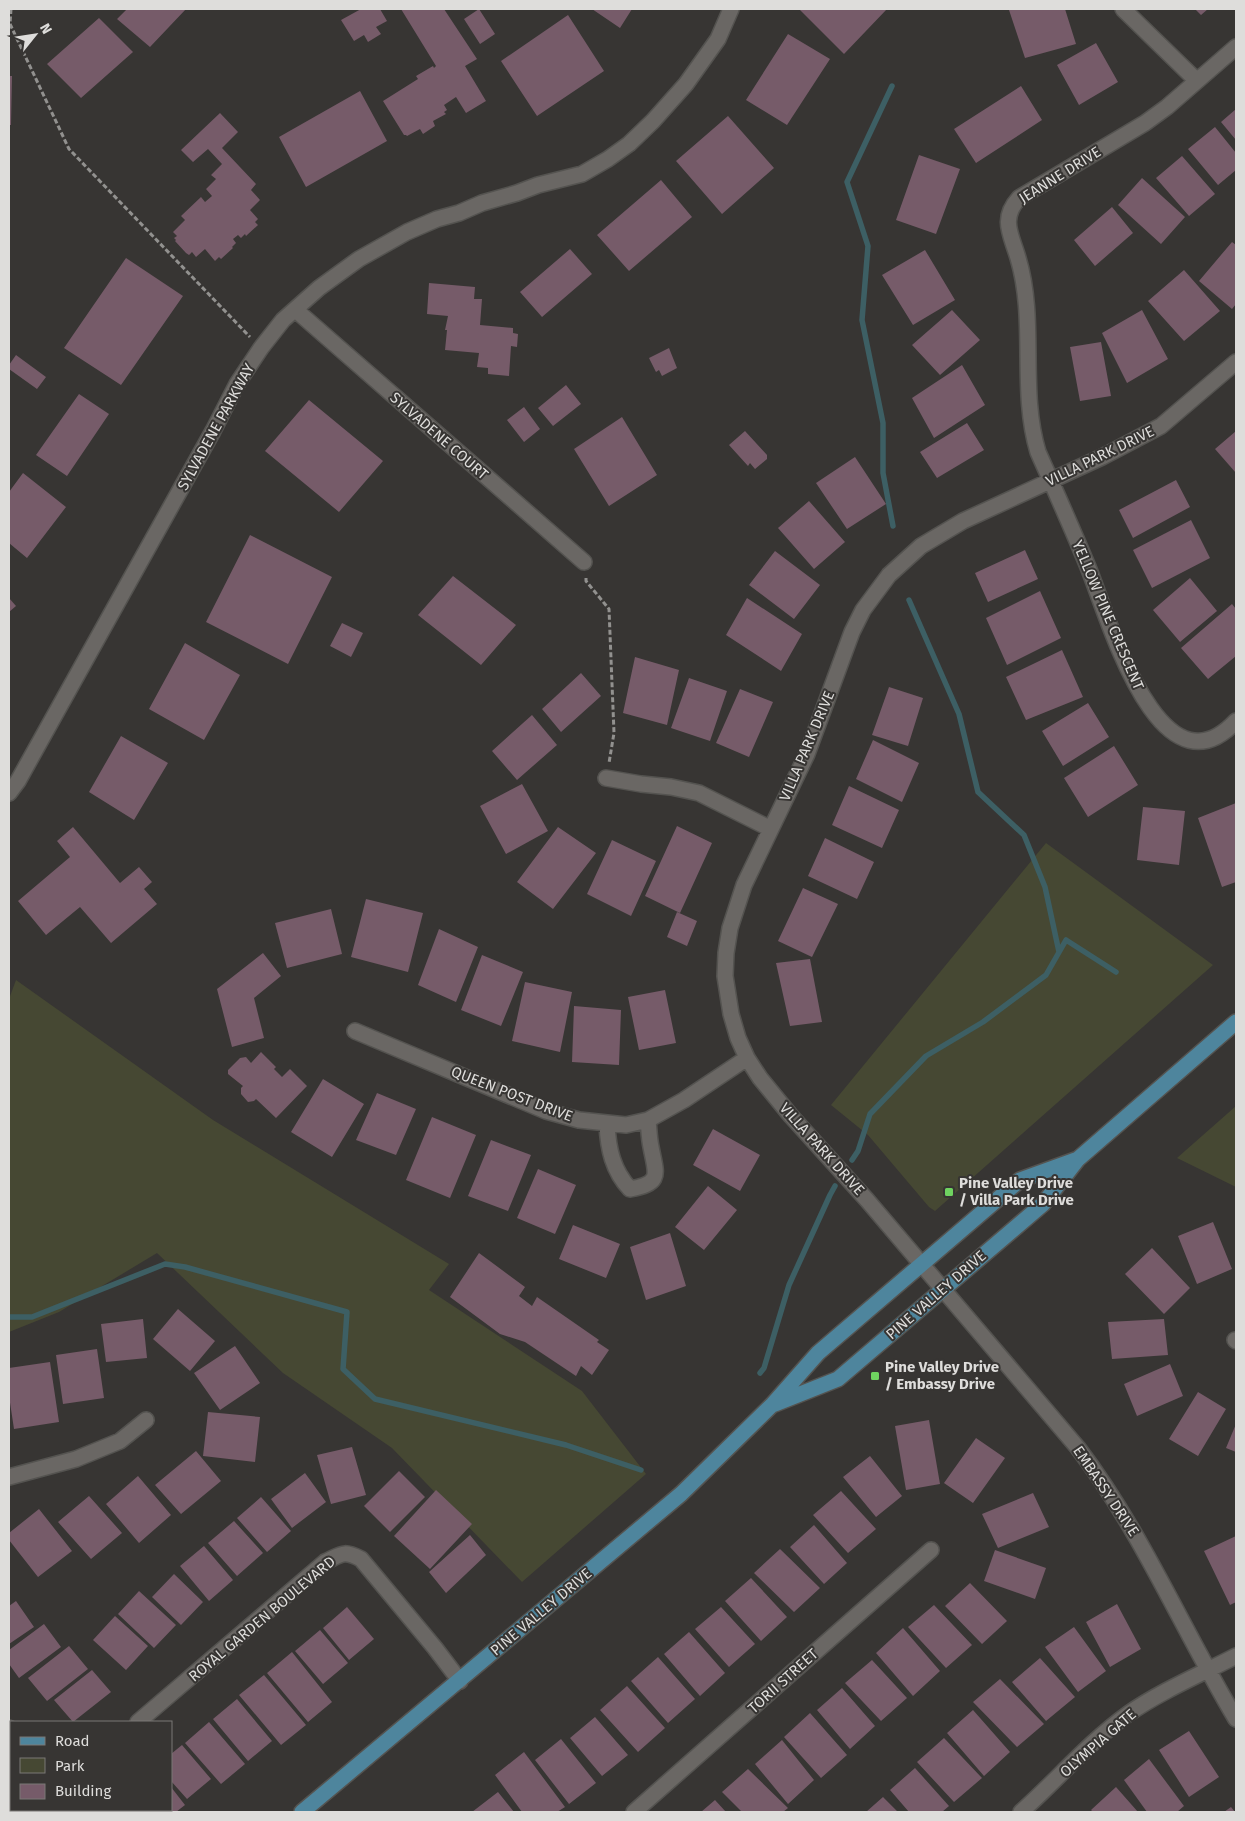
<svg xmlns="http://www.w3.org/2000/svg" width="1245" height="1821" font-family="'Fira Sans',sans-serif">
  <rect width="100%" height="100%" fill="#373533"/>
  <path fill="#464833" d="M1046,843L1213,965L935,1211L929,1207L868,1135L831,1105Z
    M16,980L213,1120L449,1264L429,1290L582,1391L646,1474L522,1582L392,1448L283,1373L157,1253L59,1312L9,1332V999Z
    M1236,1106V1187L1177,1158Z"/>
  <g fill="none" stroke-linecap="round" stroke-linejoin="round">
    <path stroke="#3d5f64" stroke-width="5.5" d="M892,86L847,182L868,246L862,320L883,423V473L893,526
      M909,600L959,714L978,792L1024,835L1045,887L1059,952
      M852,1160L858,1151L870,1114L926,1056L983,1022L1046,975L1066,940L1116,972
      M9,1317H32L165,1264L185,1267L347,1312L343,1369L375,1399L566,1445L641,1470
      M760,1373L764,1368L789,1285L830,1195L835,1186"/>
  </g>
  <path fill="#765b69" d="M127,9H186L150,47L117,19Z
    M361,9H380L387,21L376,27L381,34L368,42L364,35L354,41L341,20Z
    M401,9H444L477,59L465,66L486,101L466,113L456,97L444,105L447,110L444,112L446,114L433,121L435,126L423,134L420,129L407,136L406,135H404L383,101L418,79L416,76L433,66L434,68L436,66Z
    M479,9L495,34L480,44L464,19Z
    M592,9H632L620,28Z
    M799,9H887L844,54Z
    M1013,9H1065L1076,44L1025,58L1009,10Z
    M1195,9H1208L1201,15Z
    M568,15L604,71L537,116L501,61Z
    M99,18L133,52L81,98L47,64Z
    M788,34L830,59L787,125L746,100Z
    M1096,43L1118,82L1079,105L1057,65Z
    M9,76H12L11,125H9Z
    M1021,86L1042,120L976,163L954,129Z
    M360,91L387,141L306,187L279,137Z
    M1236,109V140L1221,122Z
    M220,113L238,132L222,148L256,184L251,190L260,200L250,210L258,219L255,222L258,225L246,236L245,234L241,238L238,235L233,239L236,243L232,247L233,248L221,259L219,257L215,261L205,249L196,257L192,252L189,255L186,253L175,241L176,240L174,238L177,236L173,232L185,220L181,216L201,197L205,202L212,196L206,189L216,179L211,175L222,164L208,149L193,162L181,150Z
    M728,116L774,168L722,214L676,161Z
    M1215,127L1236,153V170L1218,185L1188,149Z
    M919,155L960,169L936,234L896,220Z
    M1182,156L1215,194L1189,216L1156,178Z
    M1142,178L1185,217L1161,244L1118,205Z
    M661,180L692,217L629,271L597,235Z
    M1112,207L1133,233L1095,266L1074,240Z
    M1232,242L1236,245V304L1232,309L1199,281Z
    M570,249L592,274L542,317L520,292Z
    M925,250L955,300L913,325L882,275Z
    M126,258L183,296L121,385L64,348Z
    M1184,270L1220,311L1184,341L1148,301Z
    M429,283L475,287L474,299H482L480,325L513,328V333L518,334L517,347L511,346L509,376L488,374V368L477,367L479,353L445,350L447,330H445L448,316L427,314Z
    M952,310L980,340L940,375L912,345Z
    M1142,310L1168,359L1127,383L1102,333Z
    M1101,342L1111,396L1080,401L1070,347Z
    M669,348L677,368L662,376L659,370L656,372L649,358Z
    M16,355L46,377L37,389L9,369V365Z
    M962,365L985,405L934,438L912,398Z
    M566,385L581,404L553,426L538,408Z
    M79,394L109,414L67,476L36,455Z
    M309,400L383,461L339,512L265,451Z
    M524,407L540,429L524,442L507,420Z
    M622,417L657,475L609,506L574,449Z
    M967,423L984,450L937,478L920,452Z
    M745,431L767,455V459L755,469L750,463L748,466L729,445Z
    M1236,431V473L1215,449Z
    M855,457L886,504L847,529L816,483Z
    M23,473L66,507L27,558L9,543V492Z
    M1176,480L1190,507L1133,538L1119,510Z
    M809,501L845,542L814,569L778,528Z
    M1191,520L1210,558L1152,588L1133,550Z
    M250,535L332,577L288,664L206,622Z
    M1025,550L1038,579L988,602L975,573Z
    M775,551L820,585L794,619L749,585Z
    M453,576L516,625L481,665L418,615Z
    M1190,578L1217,611L1180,642L1153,610Z
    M1040,591L1061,638L1007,665L986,618Z
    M9,598L16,606L9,612Z
    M747,598L802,634L781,671L726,635Z
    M1232,604L1236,609V656L1208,679L1181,648Z
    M342,623L363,633L351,657L330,646Z
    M185,643L240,675L204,740L149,709Z
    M1062,650L1083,697L1026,720L1006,677Z
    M635,657L679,670L667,725L623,713Z
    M581,673L601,696L561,732L542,709Z
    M689,678L727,691L710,741L671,728Z
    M889,687L923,698L908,746L872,735Z
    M740,689L773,702L749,757L716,743Z
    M1088,703L1109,737L1063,766L1042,731Z
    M532,715L557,745L517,780L492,751Z
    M121,736L168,763L134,820L89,792Z
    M873,740L919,763L902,802L856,779Z
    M1114,746L1138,785L1088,817L1064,778Z
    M522,784L548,831L506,854L480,806Z
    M849,786L899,810L882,848L832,825Z
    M1236,803V882L1222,887L1198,818Z
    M1143,807L1185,811L1179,865L1137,860Z
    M677,826L712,843L680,913L645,896Z
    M73,827L120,883L139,867L152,882L144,889L157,904L111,943L80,907L46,935L18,901L70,857L57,841Z
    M558,827L596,853L553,909L517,882Z
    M825,838L874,862L857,899L808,876Z
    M612,840L656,861L631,916L587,894Z
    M803,888L838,904L812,957L778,941Z
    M366,899L423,913L408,972L351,957Z
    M331,909L342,954L287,968L275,923Z
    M677,912L697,921L687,946L667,937Z
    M439,929L478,947L456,1002L418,985Z
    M263,953L281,976L254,998L264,1038L232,1047L217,989Z
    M482,955L523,972L501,1026L461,1010Z
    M810,959L822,1022L790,1026L776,963Z
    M525,982L572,992L560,1052L512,1041Z
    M665,990L676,1043L639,1050L628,997Z
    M574,1006L621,1010L619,1065L572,1062Z
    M261,1052L276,1067L274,1069L282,1077L290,1069L307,1086L276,1118L256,1099L254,1101L248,1102L241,1094V1088L243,1086L228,1074V1070L240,1058L246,1057L251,1063Z
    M323,1079L364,1104L332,1157L291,1132Z
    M377,1093L416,1109L396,1155L356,1140Z
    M432,1117L476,1135L450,1198L406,1180Z
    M713,1129L760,1155L740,1191L693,1165Z
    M491,1140L531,1155L508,1211L468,1196Z
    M538,1169L576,1185L555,1234L517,1218Z
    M708,1186L737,1210L704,1250L675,1227Z
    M1213,1222L1232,1269L1197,1284L1178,1236Z
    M573,1225L620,1244L606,1278L559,1259Z
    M670,1233L686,1286L646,1300L630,1247Z
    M1152,1248L1190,1288L1164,1314L1125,1274Z
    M479,1253L525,1287L519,1296L532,1306L537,1297L599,1340L597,1342L609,1350L592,1375L581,1366L576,1376L525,1342L500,1334L450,1297Z
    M178,1309L215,1341L190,1371L153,1339Z
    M143,1319L147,1358L106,1362L101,1324Z
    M1164,1319L1168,1355L1112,1359L1108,1322Z
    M235,1346L260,1383L220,1410L194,1373Z
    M97,1349L104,1398L63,1404L56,1355Z
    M50,1362L59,1422L14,1429L9,1396V1368Z
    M1170,1364L1183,1396L1137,1416L1124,1384Z
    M1198,1392L1226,1409L1198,1456L1169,1439Z
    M208,1412L260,1417L255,1462L203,1456Z
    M929,1420L940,1484L906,1490L895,1426Z
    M1236,1424V1452L1226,1448Z
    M976,1438L1005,1458L973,1503L944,1483Z
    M352,1447L366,1495L331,1504L317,1455Z
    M196,1451L221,1481L181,1514L155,1485Z
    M870,1456L902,1496L876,1517L843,1477Z
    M399,1471L425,1497L390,1532L364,1506Z
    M305,1473L326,1502L292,1528L271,1499Z
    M138,1476L171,1515L139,1543L106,1504Z
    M436,1490L472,1524L430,1569L394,1536Z
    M841,1491L876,1529L848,1553L813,1515Z
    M1033,1493L1049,1527L998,1548L982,1514Z
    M89,1496L122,1533L91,1559L58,1522Z
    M261,1497L291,1531L267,1552L237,1518Z
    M39,1509L72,1551L38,1577L9,1540V1533Z
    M234,1521L263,1553L237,1576L208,1543Z
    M814,1525L847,1563L824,1584L790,1547Z
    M470,1535L486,1555L446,1593L429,1572Z
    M1236,1536V1602L1230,1605L1204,1551Z
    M204,1546L233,1580L209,1601L180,1566Z
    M780,1549L820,1588L794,1612L754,1573Z
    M995,1550L1046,1568L1035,1599L984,1581Z
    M174,1574L203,1602L181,1625L152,1597Z
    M751,1578L787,1617L761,1641L725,1601Z
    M970,1583L1007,1621L982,1644L945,1606Z
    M139,1591L176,1625L154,1648L118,1614Z
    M16,1601L34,1627L9,1644V1606Z
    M1117,1604L1141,1649L1110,1667L1086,1622Z
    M934,1605L972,1645L946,1668L908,1627Z
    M347,1607L374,1639L349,1660L323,1628Z
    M721,1607L755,1644L729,1667L695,1629Z
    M115,1616L148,1646L126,1670L93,1640Z
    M44,1624L61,1647L19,1678L9,1664V1650Z
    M1074,1627L1106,1671L1078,1692L1045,1647Z
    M903,1628L940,1671L913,1696L876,1653Z
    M320,1630L348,1663L323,1684L295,1651Z
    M689,1632L725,1673L700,1696L664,1654Z
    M69,1646L88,1669L47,1701L28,1678Z
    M292,1652L332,1702L308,1722L267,1673Z
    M658,1657L695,1699L668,1723L631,1681Z
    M1040,1658L1075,1697L1046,1721L1012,1682Z
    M872,1660L907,1698L881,1721L845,1683Z
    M92,1670L111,1692L73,1722L54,1700Z
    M264,1675L306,1725L281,1745L239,1695Z
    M1000,1679L1044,1724L1017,1747L973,1702Z
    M627,1686L665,1728L638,1752L600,1710Z
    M842,1688L875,1726L850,1749L817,1710Z
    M237,1699L272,1741L248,1761L213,1719Z
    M973,1710L1010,1752L984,1776L947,1733Z
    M810,1713L847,1755L821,1778L784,1737Z
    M595,1717L628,1755L602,1776L570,1738Z
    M209,1722L245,1764L221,1784L185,1743Z
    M1189,1731L1219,1777L1189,1797L1159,1750Z
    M944,1738L982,1778L954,1802L917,1762Z
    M561,1739L596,1783L569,1804L535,1760Z
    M782,1740L814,1780L788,1804L755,1764Z
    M182,1745L211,1779L187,1799L171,1781V1754Z
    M524,1752L565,1807L557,1812H522L495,1775Z
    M1149,1759L1184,1806L1177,1812H1147L1124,1780Z
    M915,1768L949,1806L942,1812H909L890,1790Z
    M748,1769L788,1808L783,1812H742L722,1792Z
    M171,1787L185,1805L176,1812H152L150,1810H171Z
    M1116,1787L1138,1812H1093L1091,1810Z
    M498,1792L514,1812H472Z
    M883,1797L898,1812H866Z
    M715,1800L726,1812H701Z
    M9,1801L11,1802V1810H25L29,1812H9Z
    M1231,1807L1235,1812H1224Z
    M105,1810H141L143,1812H106Z"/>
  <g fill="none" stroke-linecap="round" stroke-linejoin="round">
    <g stroke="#545350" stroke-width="18">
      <path id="minor" d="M1123,9L1196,80
        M1236,47L1167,107L1145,123L1019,198C1000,219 1011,234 1018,258C1037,321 1019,389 1038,452C1055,490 1072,528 1088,567C1107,613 1159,803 1236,721
        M294,311L298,312L584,562
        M1236,362L1161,426L1102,457L963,521L921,546L889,575L863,610L852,632L807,754L744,885L730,928L726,953L725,976L731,1014L738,1038L747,1058L760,1078L791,1116L867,1200L1078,1448C1142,1532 1182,1629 1236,1719
        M606,778L641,784L671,787L699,793L771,829
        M9,793L18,781L213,431L237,384L261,348L283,320L319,288L359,259L407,232L437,219L459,213L482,203L517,193L538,185L582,174L608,159L629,144L653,121L686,84L718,39L731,9
        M355,1031L546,1111L579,1120L626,1125L648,1120L684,1100L747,1058
        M607,1124C608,1149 613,1171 630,1189C663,1183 656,1174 651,1147C649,1138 649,1129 648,1120
        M1235,1340L1236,1341
        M9,1477L76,1459L120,1441L146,1420
        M138,1722L325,1562C342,1554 343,1550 361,1559L435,1648L460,1681
        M9,1728L11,1731
        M634,1812L931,1550
        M1021,1812C1057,1780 1089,1742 1128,1714C1161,1691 1201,1674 1236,1656"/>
    </g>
    <g stroke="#545350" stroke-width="18">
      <path id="major" d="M775,1404L838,1379L1043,1204L1078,1159L1236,1022
        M302,1812L681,1494L773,1404L818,1353L1020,1180L1078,1159"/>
    </g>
    <path stroke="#92918f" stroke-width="3" stroke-dasharray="5 2.5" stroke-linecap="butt" d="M11,9L10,24L69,149L250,337
      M586,578V581L609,609L614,733L609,763"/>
    <use href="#minor" stroke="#6a6764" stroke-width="15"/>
    <use href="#major" stroke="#4e859d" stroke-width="15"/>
  </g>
  <g fill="#6fd360" stroke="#373533" stroke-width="2">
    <rect x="944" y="1187" width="10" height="10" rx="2.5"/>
    <rect x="870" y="1371" width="10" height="10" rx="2.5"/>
  </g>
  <g text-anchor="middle" stroke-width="4" stroke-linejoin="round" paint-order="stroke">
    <g font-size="15" fill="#dedddb" stroke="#373533">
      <text transform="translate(1060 175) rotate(-32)" y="5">JEANNE DRIVE</text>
      <text transform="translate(216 427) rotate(-61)" y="5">SYLVADENE PARKWAY</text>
      <text transform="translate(439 436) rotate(41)" y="5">SYLVADENE COURT</text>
      <text transform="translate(1100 456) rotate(-26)" y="5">VILLA PARK DRIVE</text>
      <text transform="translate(1108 615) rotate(67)" y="5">YELLOW PINE CRESCENT</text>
      <text transform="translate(807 746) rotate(-67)" y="5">VILLA PARK DRIVE</text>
      <text transform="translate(512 1094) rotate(21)" y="5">QUEEN POST DRIVE</text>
      <text transform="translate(822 1149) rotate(48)" y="5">VILLA PARK DRIVE</text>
      <text transform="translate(936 1295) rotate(-41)" y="5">PINE VALLEY DRIVE</text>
      <text transform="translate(1106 1491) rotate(56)" y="5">EMBASSY DRIVE</text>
      <text transform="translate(541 1612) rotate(-40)" y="5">PINE VALLEY DRIVE</text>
      <text transform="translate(262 1619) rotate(-40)" y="5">ROYAL GARDEN BOULEVARD</text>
      <text transform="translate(783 1681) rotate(-42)" y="5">TORII STREET</text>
      <text transform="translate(1098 1743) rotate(-41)" y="5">OLYMPIA GATE</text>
    </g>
    <g font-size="15" font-weight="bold" fill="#dedddb" stroke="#373533" text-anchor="start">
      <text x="959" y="1188">Pine Valley Drive<tspan x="959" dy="17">/ Villa Park Drive</tspan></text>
      <text x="885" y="1372">Pine Valley Drive<tspan x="885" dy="17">/ Embassy Drive</tspan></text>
    </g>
  </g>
  <rect width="1245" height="1821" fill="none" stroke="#dedddb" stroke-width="20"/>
  <rect x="10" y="1721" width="162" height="90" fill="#373533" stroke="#7a7876"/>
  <rect x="20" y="1737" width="25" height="8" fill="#4e859d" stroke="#7a7876"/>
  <text x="55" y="1746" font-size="15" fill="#dedddb">Road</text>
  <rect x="20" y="1758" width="25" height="15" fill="#464833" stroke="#7a7876"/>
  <text x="55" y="1771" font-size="15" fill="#dedddb">Park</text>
  <rect x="20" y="1784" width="25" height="15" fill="#765b69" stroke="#7a7876"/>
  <text x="55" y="1796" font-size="15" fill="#dedddb">Building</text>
  <g transform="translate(35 35) rotate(60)" stroke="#373533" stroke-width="4" paint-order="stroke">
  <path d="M0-4L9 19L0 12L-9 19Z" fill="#dedddb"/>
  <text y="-8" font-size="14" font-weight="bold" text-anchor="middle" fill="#dedddb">N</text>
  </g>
</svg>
